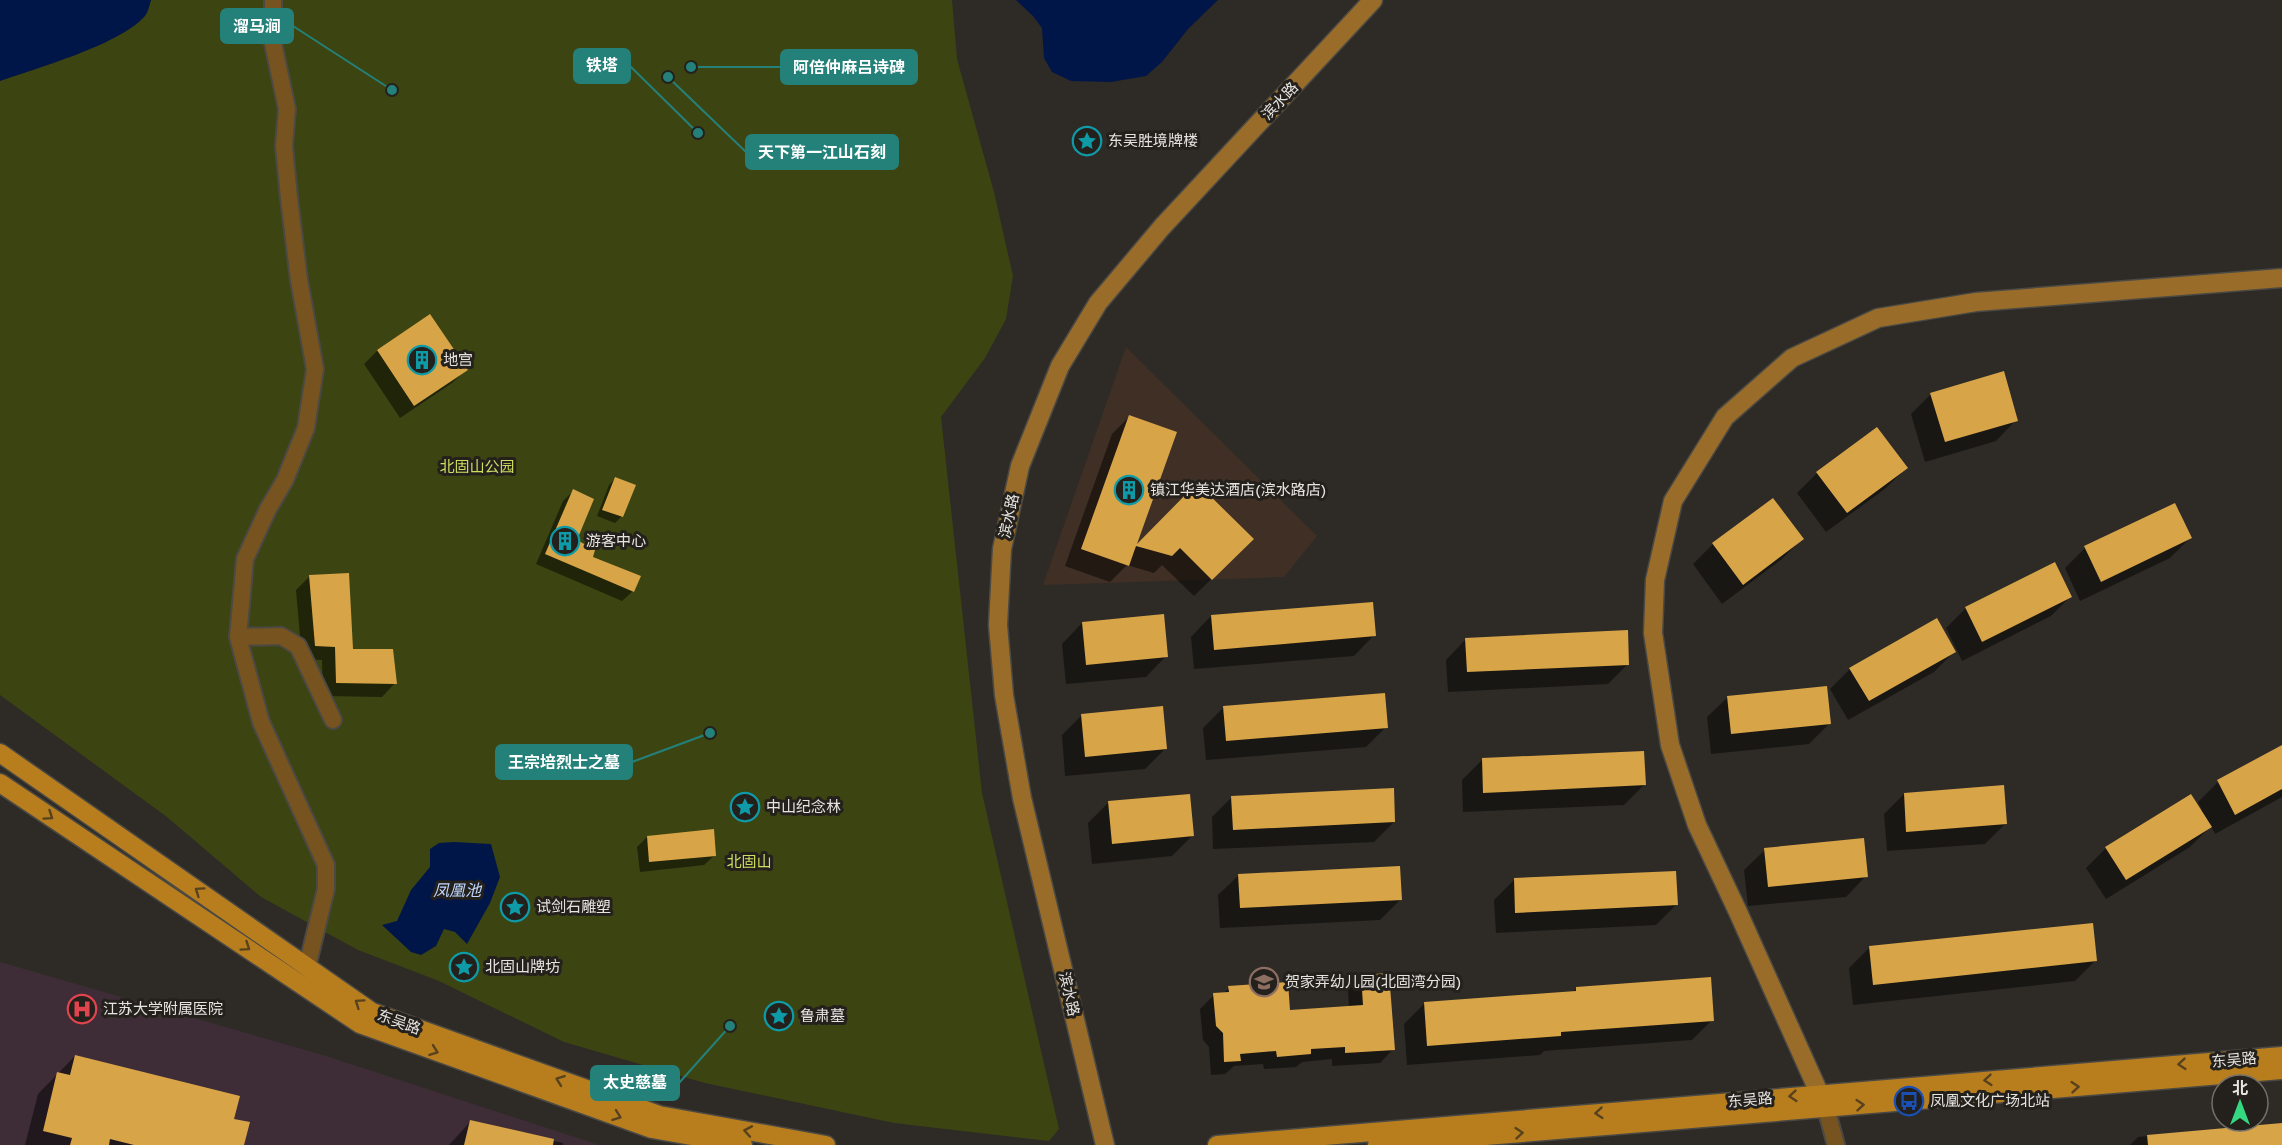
<svg xmlns="http://www.w3.org/2000/svg" width="2282" height="1145" font-family="'Golos Text','Noto Sans SC',sans-serif">
  <rect width="100%" height="100%" fill="#2e2b26"/>
  <path fill="#402f25" d="M1126,347L1317,536L1284,577L1043,585Z"/>
  <path fill="#3e2d37" d="M0,962L326,1056L599,1145H0Z"/>
  <path fill="#3c4412" d="M151,0H952L957,59L994,192L1013,276L1006,319L985,358L941,417L982,793L1059,1129L1049,1141L894,1123L705,1083L564,1042L439,981L358,950L261,897L167,817L0,695V81C37,68 118,45 144,17C148,13 149,6 151,0Z"/>
  <path fill="#001649" d="M0,0H151C149,6 148,13 144,17C118,45 37,68 0,81Z
    M1016,0H1218L1188,29L1162,62L1146,76L1111,82L1071,81L1052,72L1044,58L1042,28L1033,16Z
    M454,842L491,844L500,877L490,903L467,944L455,932L444,929L436,946L421,955L411,952L382,925L397,921L411,890L430,867V849L439,843Z"/>
  <path fill="#0007" d="M429,316L466,370L452,383L400,418L364,364L377,351Z
    M1931,394L2016,420L1996,441L1925,462L1911,414Z
    M1129,417L1133,550L1197,485L1252,539L1194,596L1162,565L1154,573L1127,565L1110,582L1065,566L1112,434Z
    M1906,468L1886,488L1826,532L1797,493L1817,473Z
    M616,478L634,485L621,517L615,523L597,516L609,485Z
    M573,491L576,541L591,558L633,591L622,601L536,564L563,501Z
    M2174,505L2190,538L2170,558L2080,601L2065,568L2085,548Z
    M1802,539L1782,559L1722,604L1693,564L1713,544Z
    M310,576L352,651L395,683L382,697L323,696L322,660L302,659L296,590Z
    M2071,596L2051,616L1962,661L1946,628L1966,608Z
    M1211,616L1374,635L1354,656L1194,669L1191,637Z
    M1082,623L1166,656L1146,677L1066,684L1062,644Z
    M1466,639L1628,664L1608,684L1448,692L1446,660Z
    M1954,652L1934,672L1848,720L1830,689L1850,669Z
    M1728,697L1829,724L1809,744L1711,754L1707,717Z
    M1223,708L1386,727L1366,747L1206,760L1203,728Z
    M1082,715L1165,749L1145,769L1065,776L1062,735Z
    M2282,747V797L2215,834L2211,826L2190,847L2106,899L2086,868L2106,848L2200,811L2202,810L2198,802L2218,782Z
    M1482,760L1644,785L1624,805L1463,812L1462,780Z
    M1904,794L2005,824L1985,844L1887,851L1884,814Z
    M1232,797L1394,822L1374,842L1213,849L1212,817Z
    M1108,803L1192,836L1172,856L1092,864L1088,823Z
    M647,837L715,855L704,865L640,872L637,847Z
    M1765,850L1866,876L1846,897L1748,906L1744,870Z
    M1239,875L1400,900L1380,920L1220,928L1218,895Z
    M1514,880L1676,905L1656,925L1496,933L1494,900Z
    M1869,948L2095,961L2075,981L1853,1005L1849,968Z
    M1362,976L1393,1049L1380,1063L1332,1066V1059L1302,1062L1296,1067L1264,1069L1263,1064L1234,1066L1225,1074L1211,1075L1209,1047L1203,1040L1200,1009L1214,995L1223,994L1229,988L1288,1011L1349,1007L1348,990Z
    M1577,988L1712,1020L1692,1040L1544,1051L1540,1055L1407,1065L1404,1024L1424,1004L1573,992Z
    M75,1056L233,1120L242,1145H25L38,1094Z
    M470,1122L563,1143V1145H449Z
    M2282,1124V1145H2130L2138,1137Z"/>
  <path fill="#d8a448" d="M430,314L468,370L414,406L377,350Z
    M2004,371L2018,421L1945,442L1930,393Z
    M1129,415L1177,432L1137,544L1197,483L1254,539L1212,580L1180,548L1172,556L1136,546L1129,566L1081,549Z
    M1877,427L1908,468L1847,513L1816,472Z
    M615,477L636,485L623,517L602,510Z
    M573,489L594,499L577,540L595,550L593,557L641,576L634,592L545,554Z
    M1773,498L1804,539L1743,585L1712,543Z
    M2175,503L2192,538L2101,582L2084,546Z
    M2055,562L2072,597L1982,642L1965,607Z
    M349,573L353,649H393L397,684L336,683L335,647L315,646L309,575Z
    M1373,602L1376,636L1214,650L1211,615Z
    M1164,614L1168,657L1086,665L1082,622Z
    M1937,618L1956,652L1869,701L1849,668Z
    M1628,630L1629,665L1467,672L1465,638Z
    M1827,686L1831,724L1731,734L1727,696Z
    M1385,693L1388,728L1226,741L1223,706Z
    M1163,706L1167,749L1085,757L1081,714Z
    M2282,745V789L2235,815L2217,780Z
    M1644,751L1646,785L1483,793L1482,758Z
    M2004,785L2007,824L1906,832L1904,793Z
    M1394,788L1395,822L1233,830L1231,796Z
    M1190,794L1194,836L1112,844L1108,801Z
    M2191,794L2212,827L2126,880L2105,847Z
    M714,829L716,856L649,862L647,836Z
    M1864,838L1868,877L1768,887L1764,848Z
    M1400,866L1402,900L1240,908L1238,874Z
    M1676,871L1678,905L1515,913L1514,878Z
    M2093,923L2097,961L1873,985L1869,946Z
    M1389,973L1395,1050L1345,1053V1047L1311,1049V1054L1277,1057L1276,1051L1240,1054L1241,1061L1224,1062L1223,1033L1216,1026L1213,993L1229,992L1228,986L1288,982L1290,1010L1363,1005L1361,975Z
    M1711,977L1714,1021L1561,1032V1036L1427,1046L1424,1002L1576,991V987Z
    M75,1055L240,1096L234,1119L250,1122L244,1145H134L110,1139L109,1145H70L72,1138L43,1131L57,1072L70,1075Z
    M470,1120L554,1139L553,1145H464Z
    M2282,1123V1145H2148L2147,1135Z"/>
  <g fill="none" stroke-linecap="round" stroke-linejoin="round">
    <g stroke="#4b4944" stroke-width="20">
      <path id="street" d="M273,0V43L287,109L284,146L289,198L299,280L315,369L306,428L285,480L268,509L245,559L238,637L261,722L326,865V889L307,967
        M238,637L281,636L298,646L333,720
        M1826,1108L1836,1145"/>
    </g>
    <g stroke="#4b4944" stroke-width="21">
      <path id="secondary" d="M1825,1106L1738,912L1697,825L1670,745L1653,633L1655,580L1673,501L1725,417L1792,358L1878,318L1976,302L2282,278
        M1105,1145L1022,798L1004,695L998,625L1002,549L1020,466L1060,366L1098,303L1162,227L1373,0"/>
    </g>
    <g stroke="#4b4944" stroke-width="21">
      <path id="primary" d="M0,753L372,1012L659,1115L826,1145
        M0,783L360,1024L652,1129L743,1145
        M1217,1145L2282,1056
        M1377,1145L2282,1070"/>
    </g>
    <use href="#street" stroke="#77541f" stroke-width="16"/>
    <use href="#secondary" stroke="#996d29" stroke-width="18"/>
    <use href="#primary" stroke="#b87e1e" stroke-width="18"/>
  </g>
  <defs><path id="oneway-chevron" d="M-2-3.5L2.5 0L-2 3.5" fill="none" stroke-width="1.6" stroke-linecap="round" stroke-linejoin="round" transform="scale(1.5)"/></defs>
  <g stroke="#58421d">
    <use href="#oneway-chevron" transform="translate(49 816) rotate(34)"/>
    <use href="#oneway-chevron" transform="translate(199 891) rotate(-145)"/>
    <use href="#oneway-chevron" transform="translate(246 947) rotate(34)"/>
    <use href="#oneway-chevron" transform="translate(359 1003) rotate(-145)"/>
    <use href="#oneway-chevron" transform="translate(434 1051) rotate(20)"/>
    <use href="#oneway-chevron" transform="translate(2182 1064) rotate(175)"/>
    <use href="#oneway-chevron" transform="translate(560 1080) rotate(-160)"/>
    <use href="#oneway-chevron" transform="translate(1988 1080) rotate(175)"/>
    <use href="#oneway-chevron" transform="translate(2075 1087) rotate(-5)"/>
    <use href="#oneway-chevron" transform="translate(1793 1096) rotate(175)"/>
    <use href="#oneway-chevron" transform="translate(1860 1105) rotate(-5)"/>
    <use href="#oneway-chevron" transform="translate(1599 1113) rotate(175)"/>
    <use href="#oneway-chevron" transform="translate(617 1116) rotate(20)"/>
    <use href="#oneway-chevron" transform="translate(748 1131) rotate(-170)"/>
    <use href="#oneway-chevron" transform="translate(1519 1133) rotate(-5)"/>
  </g>
  <defs>
    <g id="sight-ring" transform="scale(1.5)"><circle r="9.5" fill="#24211c" stroke="#0f9aa8" stroke-width="1.5"/><path d="M0-6L1.8-2.2L6-1.7L2.9 1.2L3.7 5.4L0 3.3L-3.7 5.4L-2.9 1.2L-6-1.7L-1.8-2.2Z" fill="#0f9aa8"/></g>
    <g id="building-ring" transform="scale(1.5)"><circle r="9.5" fill="#24211c" stroke="#0f9aa8" stroke-width="1.5"/><path d="M-4-6H4V6H1V3H-1V6H-4ZM-2.5-4.3h1.7v1.8h-1.7ZM.8-4.3h1.7v1.8H.8ZM-2.5-1h1.7V.8h-1.7ZM.8-1h1.7V.8H.8Z" fill="#0f9aa8"/></g>
    <g id="school-ring" transform="scale(1.5)"><circle r="9.5" fill="#24211c" stroke="#8d6e63" stroke-width="1.5"/><path d="M0-5L7-2L0 1L-7-2ZM-4 1L0 2.5L4 1V4Q0 6-4 4Z" fill="#8d6e63"/></g>
    <g id="hospital-ring" transform="scale(1.5)"><circle r="9.5" fill="#24211c" stroke="#e0444e" stroke-width="1.5"/><path d="M-5-5h3v3.5h4V-5h3V5h-3V1.5h-4V5h-3Z" fill="#e0444e"/></g>
    <g id="bus-ring" transform="scale(1.5)"><circle r="9.5" fill="#24211c" stroke="#1a4fb4" stroke-width="1.5"/><path d="M-5-6H5V4H4V6H2V4H-2V6H-4V4H-5ZM-3.5-4V0h7V-4ZM-3.5 1.2v1.5H-2V1.2ZM2 1.2v1.5H3.5V1.2Z" fill="#1a4fb4"/></g>
  </defs>
  <g fill-rule="evenodd">
    <use href="#sight-ring" x="1087" y="141"/>
    <use href="#building-ring" x="422" y="360"/>
    <use href="#building-ring" x="1129" y="490"/>
    <use href="#building-ring" x="565" y="541"/>
    <use href="#sight-ring" x="745" y="807"/>
    <use href="#sight-ring" x="515" y="907"/>
    <use href="#sight-ring" x="464" y="967"/>
    <use href="#school-ring" x="1264" y="982"/>
    <use href="#hospital-ring" x="82" y="1009"/>
    <use href="#sight-ring" x="779" y="1016"/>
    <use href="#bus-ring" x="1909" y="1101"/>
  </g>
  <g text-anchor="middle" stroke-width="6" stroke-linejoin="round" paint-order="stroke">
    <g font-size="15" fill="#e6e4e1" stroke="#24211c">
      <text transform="translate(1280 101) rotate(-47)" y="5">滨水路</text>
      <text transform="translate(1009 516) rotate(-78)" y="5">滨水路</text>
      <text transform="translate(1069 994) rotate(77)" y="5">滨水路</text>
      <text transform="translate(399 1022) rotate(20)" y="5">东吴路</text>
      <text transform="translate(2234 1060) rotate(-5)" y="5">东吴路</text>
      <text transform="translate(1750 1100) rotate(-5)" y="5">东吴路</text>
    </g>
    <g font-size="15" fill="#e6e4e1" stroke="#24211c" text-anchor="start">
      <text x="1108" y="146">东吴胜境牌楼</text>
      <text x="443" y="365">地宫</text>
      <text x="1150" y="495">镇江华美达酒店(滨水路店)</text>
      <text x="586" y="546">游客中心</text>
      <text x="766" y="812">中山纪念林</text>
      <text x="536" y="912">试剑石雕塑</text>
      <text x="485" y="972">北固山牌坊</text>
      <text x="1285" y="987">贺家弄幼儿园(北固湾分园)</text>
      <text x="103" y="1014">江苏大学附属医院</text>
      <text x="800" y="1021">鲁肃墓</text>
      <text x="1930" y="1106">凤凰文化广场北站</text>
    </g>
    <g font-size="15" fill="#cadf5f" stroke="#24211c">
      <text x="477" y="472">北固山公园</text>
      <text x="749" y="867">北固山</text>
    </g>
    <g font-size="16" font-style="italic" fill="#bed5fe" stroke="#24211c">
      <text x="457" y="896">凤凰池</text>
    </g>
  </g>
  <path fill="none" stroke="#24817a" stroke-width="2" d="M392 90L293 26M698 133L630 66M691 67L781 67M668 77L746 152M710 733L632 762M730 1026L679 1083"/>
  <g fill="#24817a" stroke="#24211c" stroke-width="2">
    <circle cx="392" cy="90" r="6"/>
    <circle cx="698" cy="133" r="6"/>
    <circle cx="691" cy="67" r="6"/>
    <circle cx="668" cy="77" r="6"/>
    <circle cx="710" cy="733" r="6"/>
    <circle cx="730" cy="1026" r="6"/>
  </g>
  <g fill="#24817a" stroke="#24817a" stroke-width="2">
    <rect x="221" y="9" width="72" height="34" rx="6"/>
    <rect x="574" y="49" width="56" height="34" rx="6"/>
    <rect x="781" y="50" width="136" height="34" rx="6"/>
    <rect x="746" y="135" width="152" height="34" rx="6"/>
    <rect x="496" y="745" width="136" height="34" rx="6"/>
    <rect x="591" y="1066" width="88" height="34" rx="6"/>
  </g>
  <g font-size="16" text-anchor="middle" font-weight="bold" fill="#fff">
    <text x="257" y="32">溜马涧</text>
    <text x="602" y="71">铁塔</text>
    <text x="849" y="73">阿倍仲麻吕诗碑</text>
    <text x="822" y="158">天下第一江山石刻</text>
    <text x="564" y="768">王宗培烈士之墓</text>
    <text x="635" y="1088">太史慈墓</text>
  </g>
  <g transform="translate(2240 1103)"><circle r="28" fill="#24211c" stroke="#726f6b" stroke-width="1.5"/>
  <path d="M0-4.5L10 22L0 15L-10 22Z" fill="#34d881"/>
  <text y="-9" font-size="16" font-weight="bold" text-anchor="middle" fill="#e6e4e1">北</text>
  </g>
</svg>
